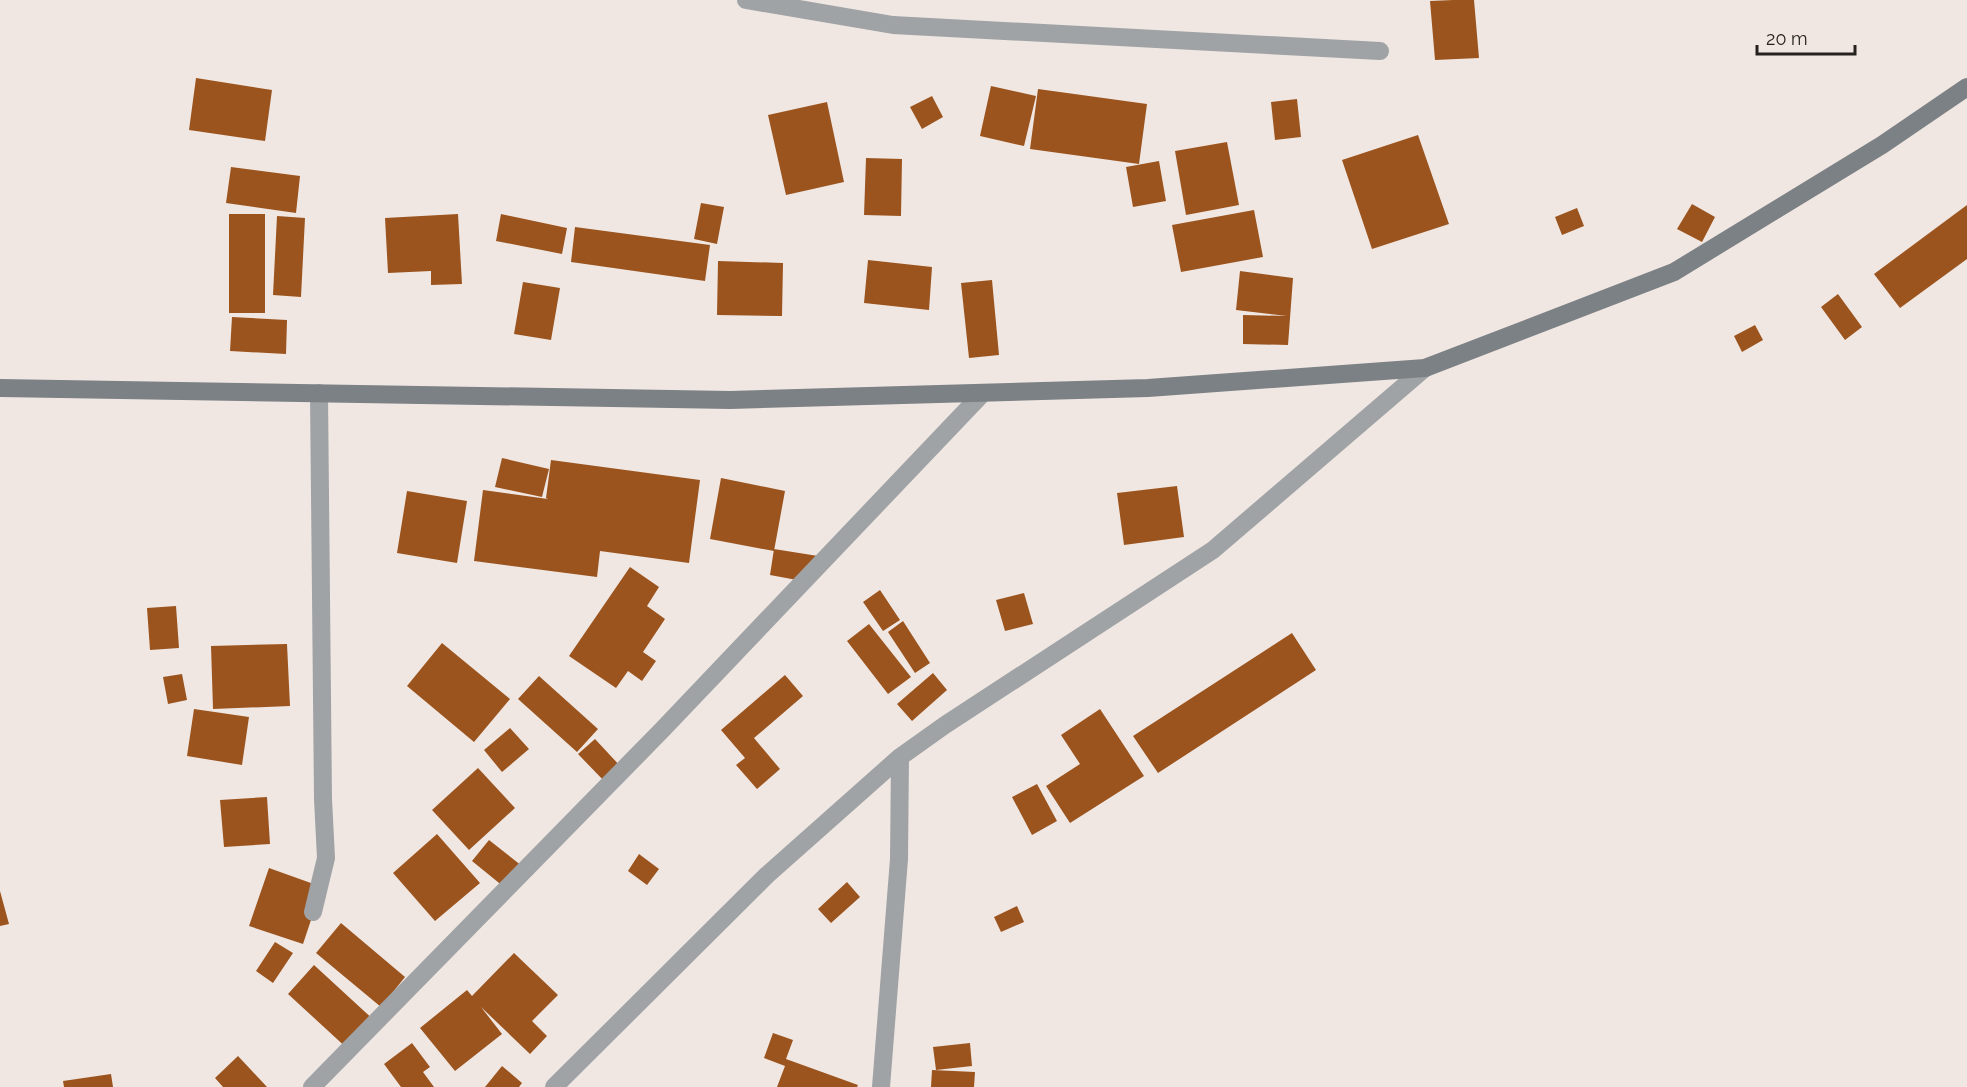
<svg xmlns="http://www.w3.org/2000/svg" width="1967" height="1087" font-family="Raleway,sans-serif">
  <rect width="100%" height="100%" fill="#f1e7e2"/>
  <path fill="#9b541e" d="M1453,0H1474L1479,58L1435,60L1430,1Z
    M196,78L272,90L265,141L189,130Z
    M991,86L1036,96L1024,146L980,136Z
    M1038,89L1147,104L1139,164L1030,149Z
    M932,96L943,117L922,129L910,107Z
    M1297,99L1301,137L1275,140L1271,102Z
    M827,102L844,182L786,195L768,115Z
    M1418,135L1449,224L1372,249L1342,160Z
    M1227,142L1239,205L1186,215L1175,151Z
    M866,158L902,159L901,216L864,215Z
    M1159,161L1166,201L1133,207L1126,167Z
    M231,167L300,176L296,213L226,203Z
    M701,203L724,207L717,244L694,239Z
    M1692,204L1715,217L1702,242L1677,229Z
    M1967,205V259L1900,308L1874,274Z
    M1577,208L1584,226L1562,235L1555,217Z
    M1254,210L1263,257L1181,272L1172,225Z
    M229,214H265V313H229Z
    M458,214L462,284L431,285V271L388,273L385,218Z
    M501,214L567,228L562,254L496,241Z
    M277,216L305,218L301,297L273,295Z
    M575,227L710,245L705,281L571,262Z
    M868,260L932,267L929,310L864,303Z
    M718,261L783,263L782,316L717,315Z
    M1240,271L1293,278L1288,345L1243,344V315L1287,316L1236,310Z
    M992,280L999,355L969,358L961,283Z
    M523,282L560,288L551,340L514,334Z
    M1838,294L1862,327L1845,340L1821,307Z
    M232,317L287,320L286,354L230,351Z
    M1755,325L1763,340L1742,352L1734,336Z
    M502,458L549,469L542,497L495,487Z
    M551,460L700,480L689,563L600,551L597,577L474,561L483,490L548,499L546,498Z
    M721,478L785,491L774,551L710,539Z
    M1177,486L1184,537L1124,545L1117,493Z
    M407,491L467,501L457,563L397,553Z
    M774,549L818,556L813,583L770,575Z
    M630,567L659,587L647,606L665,619L643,652L656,661L642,681L628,671L616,688L569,656Z
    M880,590L900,620L883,631L863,602Z
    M1024,593L1033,624L1005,631L996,600Z
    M176,606L179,648L150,650L147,608Z
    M903,621L930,663L915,673L888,632Z
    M869,624L911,677L888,694L847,641Z
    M1292,633L1316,670L1158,773L1133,736Z
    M442,643L510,699L474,742L407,686Z
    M287,644L290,706L213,709L211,646Z
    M933,673L947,690L912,721L897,704Z
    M182,674L187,700L168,704L163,677Z
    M785,675L803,696L754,738L780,769L757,789L736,765L745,758L721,730Z
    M539,676L598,729L577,752L518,699Z
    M194,709L249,717L242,765L187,756Z
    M1100,709L1144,776L1070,823L1046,786L1080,764L1061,735Z
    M510,728L529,749L502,772L484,750Z
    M595,739L622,768L606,783L578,754Z
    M478,768L515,808L469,850L432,810Z
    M1037,784L1057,821L1032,835L1012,797Z
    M267,797L270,844L224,847L220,800Z
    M437,834L480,883L435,921L393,873Z
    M489,840L522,866L504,887L472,861Z
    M639,854L659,869L647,885L628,871Z
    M269,868L322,887L303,944L249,926Z
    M847,882L860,897L831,923L818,909Z
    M0,891L9,924L0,926Z
    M1017,906L1024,922L1001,932L994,917Z
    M341,923L405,977L381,1007L316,953Z
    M275,942L293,953L273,983L256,971Z
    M514,953L558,995L532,1021L547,1036L530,1054L481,1007L502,1034L455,1071L420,1028L467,990L472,996Z
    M314,965L376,1022L350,1051L288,994Z
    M773,1033L793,1040L786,1059L858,1085L857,1087H777L785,1066L764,1058Z
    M412,1043L430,1067L423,1072L434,1087H401L384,1064Z
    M970,1043L972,1066L936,1070L933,1047Z
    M238,1056L267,1087H223L215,1078Z
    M502,1066L522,1083L519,1087H485Z
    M932,1070L975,1072L974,1087H931Z
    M111,1074L113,1087H64L63,1081Z"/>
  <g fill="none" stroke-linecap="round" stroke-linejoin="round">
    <path stroke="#9fa3a6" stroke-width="18" d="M746,0L893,25L1380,51
      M313,912L326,858L323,799L319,393
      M312,1087L662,730L982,394
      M554,1087L767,875L900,757L945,725L1213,550L1425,368
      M881,1087L899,859L900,757"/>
    <path stroke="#7c8185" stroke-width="18" d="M0,388L730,400L1148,388L1425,368L1674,272L1882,145L1967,87"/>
  </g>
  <path d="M1757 45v9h98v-9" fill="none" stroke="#24211f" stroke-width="3"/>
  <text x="1766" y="45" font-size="18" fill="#24211f" stroke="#f1e7e2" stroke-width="4.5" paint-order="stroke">20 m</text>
</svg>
